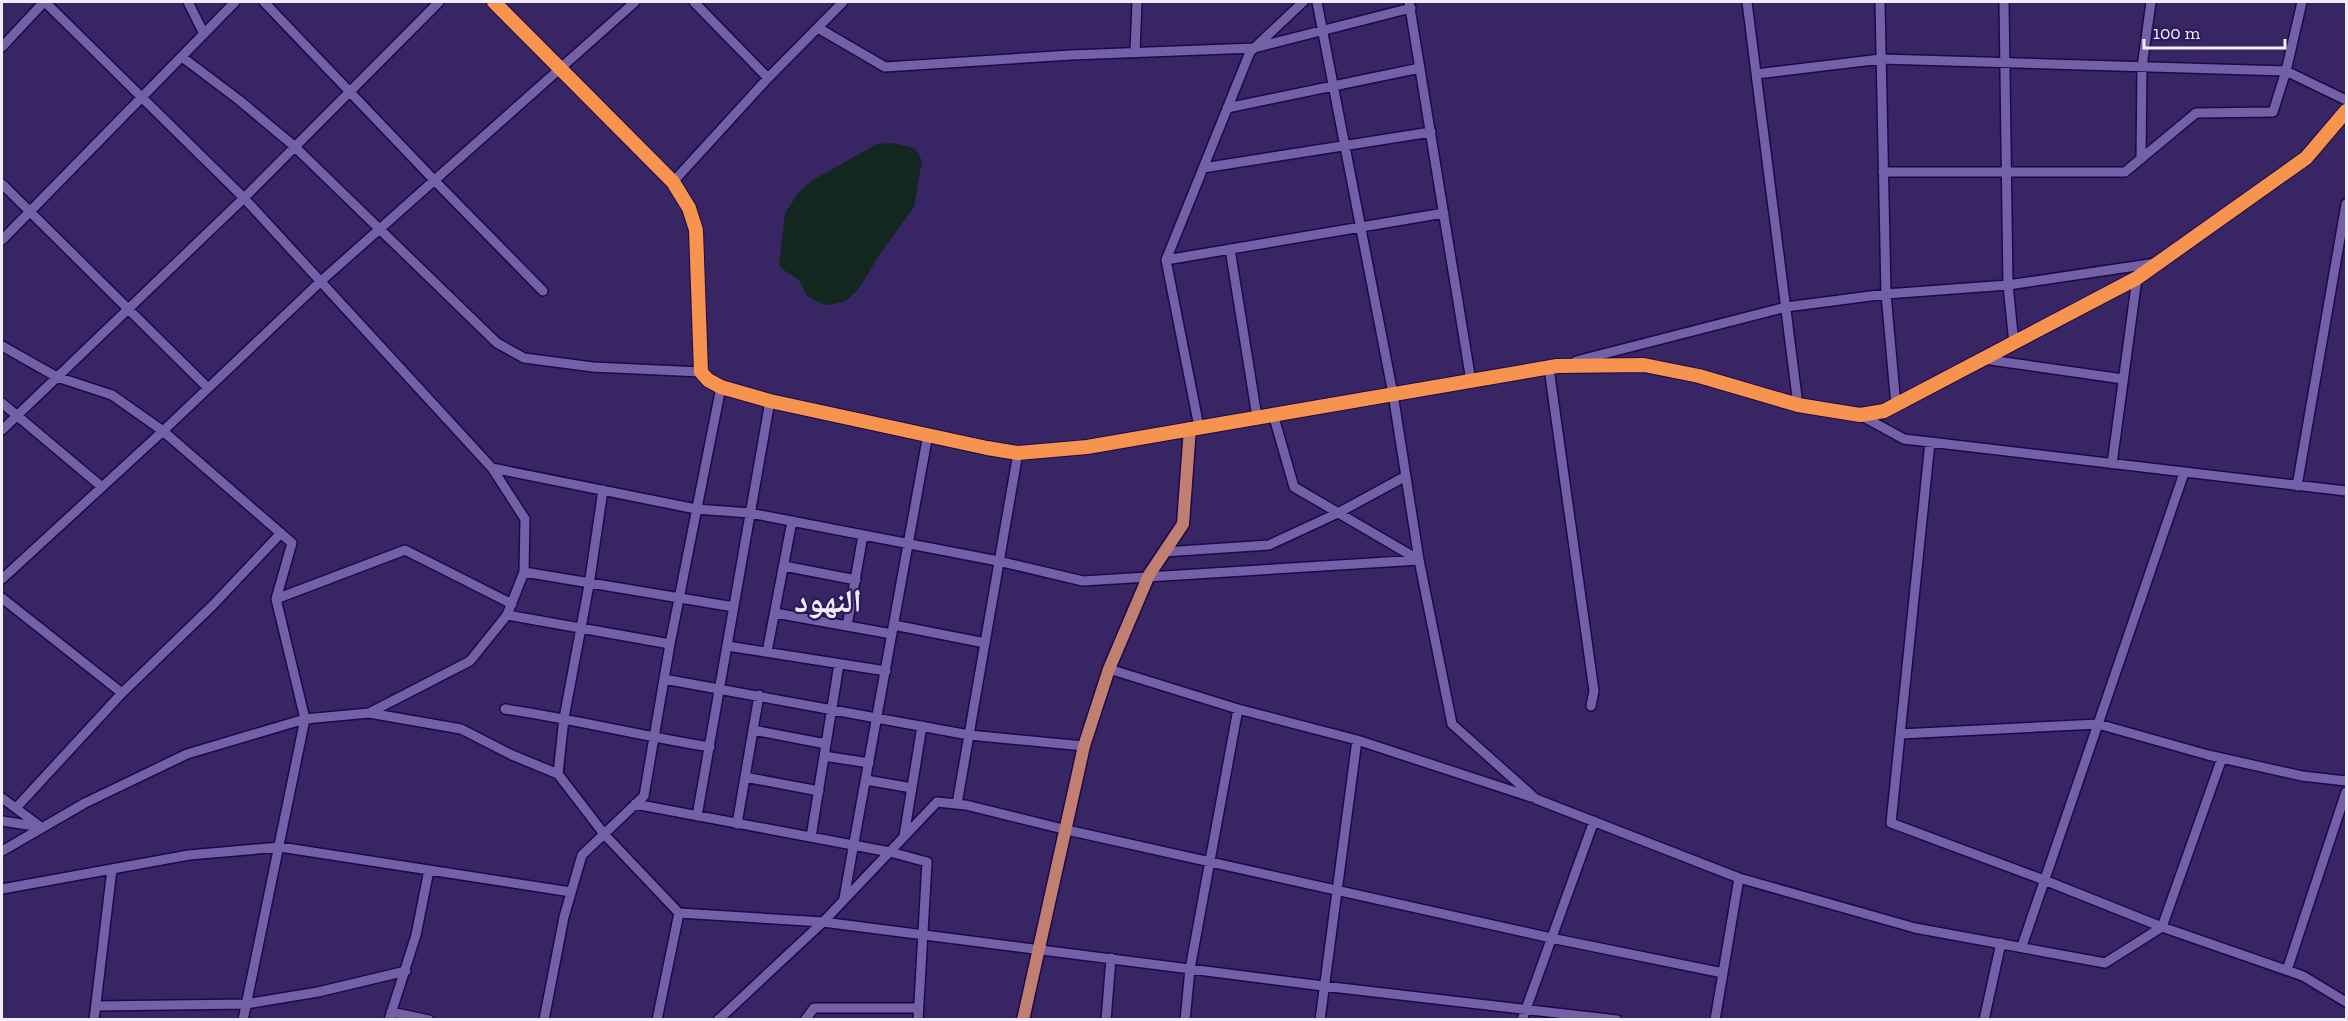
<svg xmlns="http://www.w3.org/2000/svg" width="2348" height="1021" font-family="'Zilla Slab','Noto Naskh Arabic',serif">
  <rect width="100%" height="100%" fill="#382564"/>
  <path fill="#132721" d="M892,143L915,148L922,161L914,207L878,257L858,290L846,301L830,305L822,304L807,296L799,280L785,271L779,265L785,213L799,192L811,181L877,144Z"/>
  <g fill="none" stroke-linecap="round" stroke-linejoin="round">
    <g stroke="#200747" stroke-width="12">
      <path id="minor" d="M45,2L244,198L492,468L525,519L524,572L507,615L470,661L369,713
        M188,2L204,34
        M264,2L434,180L543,291
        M694,2L768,78
        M1409,2L1471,381
        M1747,2L1798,405
        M1880,2L1886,294L1896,406
        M2004,2L2008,285L2014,344
        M818,28L885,67L1071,55L1254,48L1411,8
        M2,47L44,2
        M1135,52L1137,2
        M182,57L239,100L294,146L497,343L524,358L593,367L701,372
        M1756,74L1881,59L2286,71L2346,100
        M1227,108L1420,68
        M2141,159L2142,67L2151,2
        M1203,168L1431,132
        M1883,172H2125L2196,113L2273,112L2286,71L2302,2
        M673,182L768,78L843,2
        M2,184L208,388
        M2,240L235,2
        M1230,249L1257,417
        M1166,260L1444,213
        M2,346L57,377L112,395L163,431L292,543L276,599L305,719L243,1020
        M1983,359L2123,379
        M1576,361L1786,307L1886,294L2008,285L2156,263
        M1549,368L1594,691L1591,706
        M2,403L102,487
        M1273,414L1294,487L1419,560L1452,724L1536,799L1739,878L1915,928L2105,963L2162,927L2303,976L2346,1002
        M1860,415L1904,439L2346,491
        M1199,427L1166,260L1250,52L1303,2
        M2,430L244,198L439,2
        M1930,442L1891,823L2044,880L2162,927L2222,758
        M2112,464L2137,278
        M492,468L696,509L750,513L998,561L1083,581L1419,560L1393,394L1317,2
        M2297,486L2346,204
        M1164,552L1269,545L1338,513L1406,476
        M784,566L856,580
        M524,572L734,607
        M2,579L163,431L320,282L635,2
        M2,598L122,693
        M276,599L405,550L512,604
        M775,613L892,634
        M507,615L670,644
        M894,625L985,643
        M847,626L863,535
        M727,646L886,671
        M767,652L792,521
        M1109,669L1238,709L1357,740L1531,797
        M664,679L969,735L1084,746
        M505,709C574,719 641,736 710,747
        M753,730L826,744
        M1900,734L2098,724L2208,755L2302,776L2346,781
        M824,756L869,763
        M558,774L564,718L589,585L603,490
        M745,777L819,791
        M866,780L912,788
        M2,798L41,827L2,821
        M635,804L890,852L927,862L918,1020
        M957,804L1018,453
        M16,808L122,693L213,605L281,533
        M697,816L770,401
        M737,824L759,695
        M904,836L922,726
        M811,837L839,664
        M2,851L85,803L187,754L305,719L369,713L461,729L512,755L558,774L604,834L679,913L657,1020
        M2,889L189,855L280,847L571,892
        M844,898L928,434
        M679,913L823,922L1323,986L1617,1020
        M2022,946L2184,473
        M2287,970L2346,792
        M96,1006L246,1004L318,992L406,971
        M391,1012L429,1020
        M94,1020L112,869
        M389,1020L416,935L429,870
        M544,1020L564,917L582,855L644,796L670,644L721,387
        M718,1020L823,922L937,802L966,805L1067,830L1551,938L1723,973
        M805,1020L814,1008H918
        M1106,1020L1111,958
        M1185,1020L1190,969L1238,709
        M1320,1020L1357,740
        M1522,1020L1594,821
        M1715,1020L1739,878
        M1984,1020L2001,943"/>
    </g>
    <g stroke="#200747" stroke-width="15">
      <path id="major" d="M1023,1020L1084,746L1109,669L1149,575L1183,524L1190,428"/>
    </g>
    <g stroke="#200747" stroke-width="16">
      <path id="highway" d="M494,2L673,182L689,208L696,230L701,372L708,380L721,387L770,401L987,448L1018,453L1087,447L1557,366L1644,365L1699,376L1798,405L1860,415L1884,411L2137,278L2306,158L2346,111"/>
    </g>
    <use href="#minor" stroke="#7261a7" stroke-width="9"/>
    <use href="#major" stroke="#c17f72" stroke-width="12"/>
    <use href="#highway" stroke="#f5934f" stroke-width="14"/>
  </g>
  <g text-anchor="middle" stroke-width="4.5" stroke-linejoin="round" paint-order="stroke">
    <g font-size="32" font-weight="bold" fill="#f0edfd" stroke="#2e1a58">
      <text x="828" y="612">النهود</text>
    </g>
  </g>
  <rect width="2348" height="1021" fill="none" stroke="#f0edfd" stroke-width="6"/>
  <path d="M2144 39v9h141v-9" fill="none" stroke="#f0edfd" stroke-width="3"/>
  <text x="2153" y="39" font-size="18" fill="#f0edfd" stroke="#2e1a58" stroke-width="4.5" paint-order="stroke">100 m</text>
</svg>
